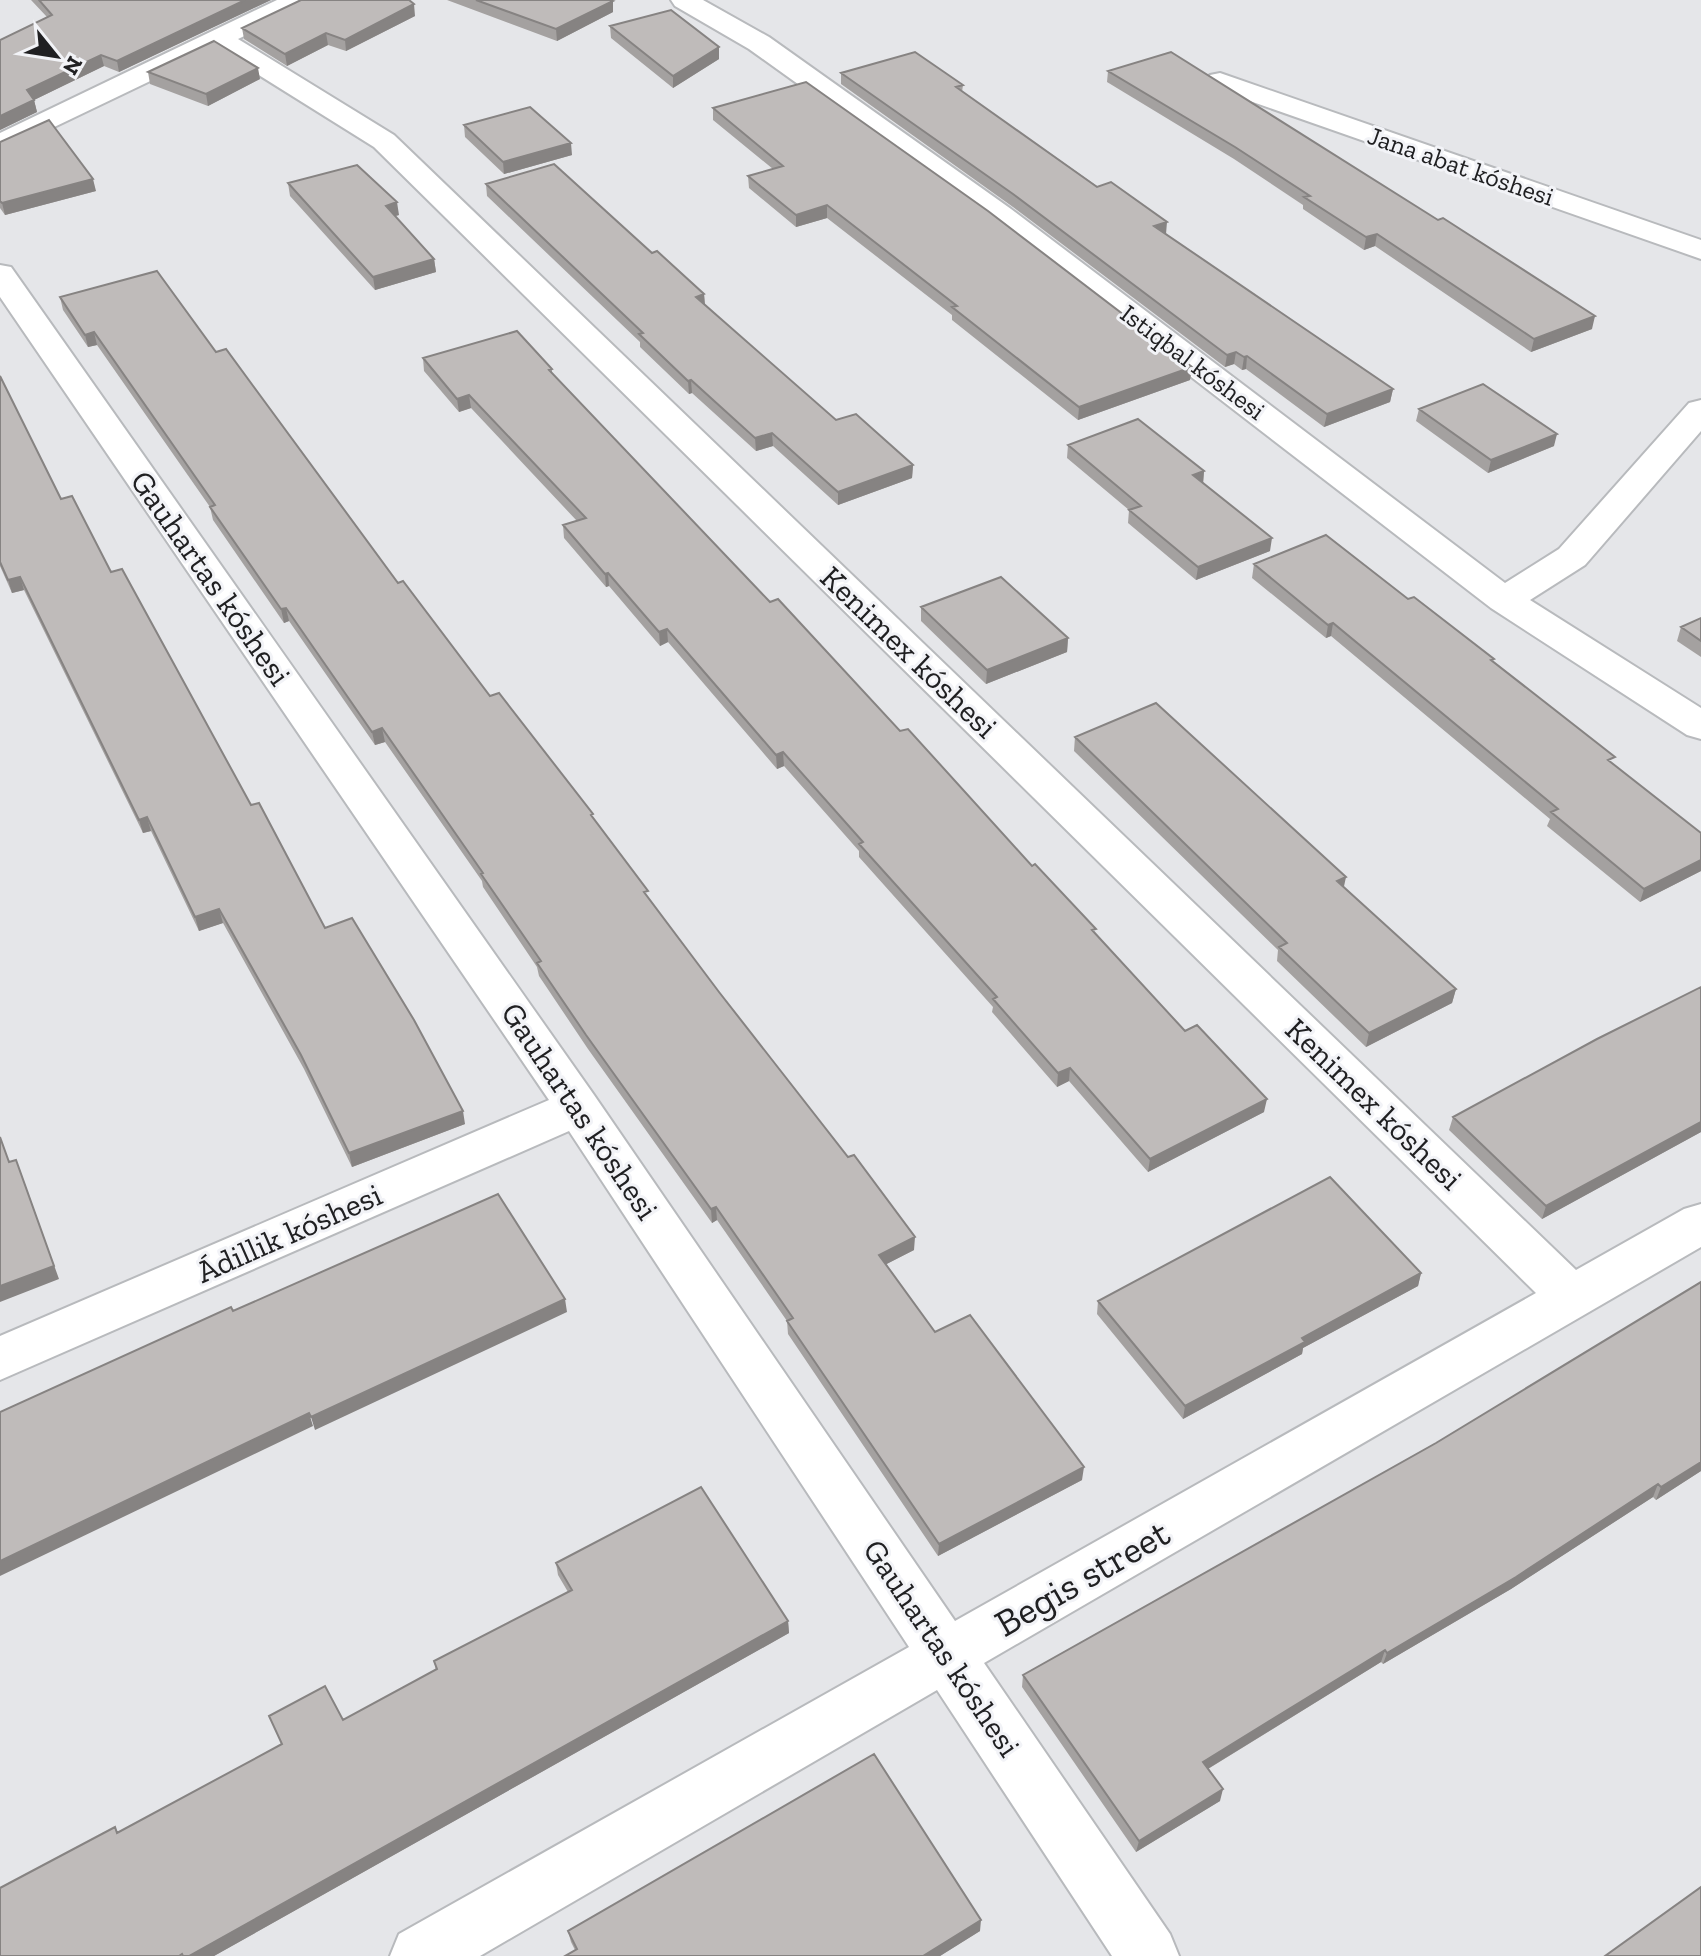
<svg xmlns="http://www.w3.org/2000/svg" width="1701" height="1956" font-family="'Zilla Slab',serif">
  <rect width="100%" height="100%" fill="#e5e6e9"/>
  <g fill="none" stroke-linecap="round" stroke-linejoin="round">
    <g stroke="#b8babd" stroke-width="4">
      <path id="minor" d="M277,0H311L307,6L238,39L394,135L1576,1270L1684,1209L1701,1204V1247L984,1663L1170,1934L1179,1956H1112L937,1690L480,1956H390L399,1934L909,1647L569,1131L0,1380V1336L549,1100L0,297V265L11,267L594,1095L955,1621L1536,1293L374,147L217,49L0,153V133Z
        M671,0H703L769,37L1011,209L1505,583L1559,549L1689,403L1701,400V431L1585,565L1530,600L1701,708V739L1687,735L1491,608L989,221L749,49L675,6Z
        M1220,73L1701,240V259L1210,87L1206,81L1210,75Z"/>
    </g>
    <use href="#minor" fill="#fff" fill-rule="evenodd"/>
  </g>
  <path fill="#a4a1a0" d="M31,0H271L119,72L104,66L34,100L37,112L0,130V40L47,17Z
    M447,0H610L613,1V12L557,41Z
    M415,16L346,51L328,45L287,66L244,39L242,28Z
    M610,26L719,47V59L673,88L611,38Z
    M1108,71L1592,329L1531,352L1375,246L1364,250L1303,209V205L1234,159L1107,82Z
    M148,72L260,79L208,106L150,84Z
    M841,73L963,85L962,92L1166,234L1393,389L1390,402L1324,427L1246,369L1242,370L1234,364L1225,367L1013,207L841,84Z
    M713,108L1192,367L1190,380L1078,420L952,320V315L827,218L796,227L749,188L748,176L773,169L713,120Z
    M464,125L572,155L504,174L465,137Z
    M0,142L96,191L5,215L0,208Z
    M288,183L399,215L395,216L434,259L436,272L375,290L290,196Z
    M486,184L652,253L704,294L705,305L836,420L913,465L912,478L838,505L773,446L756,451L692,393L689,394L640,347V342L487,196Z
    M60,297L216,352L398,583L490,696L594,819L648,898L914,1250L886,1264L935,1332L1082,1480L938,1556L788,1334L787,1321L717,1220L712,1223L588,1049L539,976L537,967L483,887L482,881L385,742L375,745L289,621L284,623L213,520L210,507L97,345L88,347L63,310Z
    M423,358L552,369V373L770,602L900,731L1032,866L1185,1031L1264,1112L1148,1172L1069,1081L1057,1087L992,1012L993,1007L859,857V851L784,766L777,769L668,642L660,646L609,586L606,587L564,538L563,525L577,521L471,408L459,412L424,371Z
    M0,376L61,499L111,572L325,928L465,1124L352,1167L304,1069L223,923L199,931L151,831L143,833L24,590L12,593L0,566Z
    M1419,409L1554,446L1488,473L1416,421Z
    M1068,445L1204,471L1203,483L1270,551L1196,580L1128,523L1129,510L1067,458Z
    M1254,564L1408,599L1494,659L1493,662L1613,764L1701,833V871L1640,902L1547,826L1550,819L1331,636L1326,638L1252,578Z
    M921,607L1068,638L1067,652L986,684L921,621Z
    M1701,618V657L1677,641L1681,627Z
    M1075,737L1344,887L1456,989L1452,1003L1366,1047L1277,961L1278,950L1074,751Z
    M1701,987V1132L1542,1219L1449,1130L1453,1117Z
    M1421,1273L1418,1286L1303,1348L1302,1354L1183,1419L1097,1314L1098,1301Z
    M1701,1282V1471L1656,1500L1653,1497L1511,1589L1383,1664L1381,1662L1208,1769L1220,1801L1136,1852L1022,1687L1023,1675L1436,1443Z
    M556,1563L788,1621L789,1633L214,1956H0L118,1832L282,1744L269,1716L343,1720L436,1670L434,1661L568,1592L558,1575Z
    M568,1931H980L940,1956H565L575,1950L571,1942Z"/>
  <path fill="#868382" d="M245,0H271L119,72L117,61Z
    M613,1V12L557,41L556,29Z
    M414,4L415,16L346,51L345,40Z
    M326,33L328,45L287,66L285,54Z
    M719,47V59L673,88V76Z
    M101,55L104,66L34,100L37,112L0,130V116L27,90Z
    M258,68L260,79L208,106L206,94Z
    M571,143L572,155L504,174L503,162Z
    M93,179L96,191L5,215L2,203Z
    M397,202L399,215L388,218L386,206Z
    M827,205V218L796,227V215Z
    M1167,222L1166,234L1154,226Z
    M1377,234L1375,246L1364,250L1366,237Z
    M434,259L436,272L375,290L373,277Z
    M704,294L705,307L696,297Z
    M1595,316L1592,329L1531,352L1534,339Z
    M94,332L97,345L88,347L85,335Z
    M1236,352L1234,364L1225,367L1227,355Z
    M1247,356L1246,369L1242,370L1244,357Z
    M1192,367L1190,380L1078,420L1079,407Z
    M691,380L692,393L689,394L688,381Z
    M1393,389L1390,402L1324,427L1327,414Z
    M469,395L471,408L459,412L457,399Z
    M772,433L773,446L756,451L755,438Z
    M1557,434L1554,446L1488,473L1491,460Z
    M913,465L912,478L838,505V492Z
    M1204,471L1203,484L1193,475Z
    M1272,538L1270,551L1196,580L1198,567Z
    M608,573L609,586L606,587L605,574Z
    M20,577L24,590L12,593L8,580Z
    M286,608L289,621L284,623L281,609Z
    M1333,623L1331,636L1326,638L1328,625Z
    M667,629L668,642L660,646L659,632Z
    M1068,638L1067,652L986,684L987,670Z
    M382,728L385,742L375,745L372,732Z
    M783,752L784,766L777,769L776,755Z
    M147,817L151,831L143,833L139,820Z
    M1701,860V871L1640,902L1644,889Z
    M1346,877L1343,891L1337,881Z
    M219,909L223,923L199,931L195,917Z
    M1456,989L1452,1003L1366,1047L1369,1033Z
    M1070,1068L1069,1081L1057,1087L1058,1073Z
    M1267,1099L1264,1112L1148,1172L1150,1159Z
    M463,1111L465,1124L352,1167L349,1153Z
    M1701,1122V1132L1542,1219L1546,1206Z
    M21,1173L59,1279L0,1302V1286Z
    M716,1207L717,1220L712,1223L711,1209Z
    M915,1237L914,1250L879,1268V1255Z
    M1421,1273L1418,1286L1303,1348L1302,1354L1183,1419L1185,1406L1302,1338Z
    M565,1299L567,1312L315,1430L311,1417Z
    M309,1413L313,1426L0,1576V1561Z
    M1701,1462V1471L1656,1500L1661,1487Z
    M1084,1467L1082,1480L938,1556L939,1544Z
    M1658,1484L1653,1497L1511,1589L1383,1664L1387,1653Z
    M788,1621L789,1633L214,1956H189Z
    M1385,1650L1381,1662L1201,1773L1203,1762Z
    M1223,1789L1220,1801L1136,1852L1139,1841Z
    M981,1920L980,1931L940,1956H923Z"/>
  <path fill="#bfbbba" stroke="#868382" stroke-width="2" d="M39,0H245L117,61L101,55L27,90L34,100L0,116V40L52,15Z
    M301,0H409L414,4L345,40L326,33L285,54L242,28Z
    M476,0H610L613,1L556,29Z
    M671,10L719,47L673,76L610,26Z
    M214,41L258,68L206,94L148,72Z
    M915,52L963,85L956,87L1097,187L1111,182L1167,222L1154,226L1393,389L1327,414L1247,356L1244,357L1236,352L1227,355L1013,194L841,73Z
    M1171,52L1438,220L1443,218L1595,316L1534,339L1377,234L1366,237L1304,197L1310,196L1235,147L1108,71Z
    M806,82L988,211L1192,367L1079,407L952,307L957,306L827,205L796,215L748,176L783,166L713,108Z
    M530,107L571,143L503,162L464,125Z
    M49,120L93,179L2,203L0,201V142Z
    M554,164L652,253L657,251L704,294L696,297L836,420L856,414L913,465L838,492L772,433L755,438L691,380L688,381L639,334L643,333L486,184Z
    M357,165L397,202L386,206L434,259L373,277L288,183Z
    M157,271L216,352L226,349L398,583L403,581L490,696L499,693L593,814L591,815L648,891L644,892L719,992L848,1157L854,1155L915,1237L879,1255L935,1332L970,1315L1084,1467L939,1544L787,1321L793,1318L716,1207L711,1209L586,1035L537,963L541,961L481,874L483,873L382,728L372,732L286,608L281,609L210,507L215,505L94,332L85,335L60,297Z
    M517,331L552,369L549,370L770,602L778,599L900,731L908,729L1032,866L1035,864L1096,929L1092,930L1185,1031L1197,1025L1267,1099L1150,1159L1070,1068L1058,1073L993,999L997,997L859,844L863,842L783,752L776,755L667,629L659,632L608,573L605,574L563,525L586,518L469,395L457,399L423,358Z
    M0,376L61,499L72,496L111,572L122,569L251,805L259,803L325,928L352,918L414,1020L463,1111L349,1153L301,1055L219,909L195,917L147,817L139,820L20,577L8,580L0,562Z
    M1483,384L1557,434L1491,460L1419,409Z
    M1138,419L1204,471L1193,475L1272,538L1198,567L1129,510L1141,506L1068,445Z
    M1326,535L1408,599L1414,597L1494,659L1491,660L1615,757L1608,760L1701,833V860L1644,889L1551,812L1558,809L1333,623L1328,625L1254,564Z
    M1001,577L1068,638L987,670L921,607Z
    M1701,618V641L1681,627Z
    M1156,703L1346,877L1337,881L1456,989L1369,1033L1279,947L1287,943L1075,737Z
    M1701,987V1122L1546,1206L1453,1117L1597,1039Z
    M0,1137L9,1162L16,1160L54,1266L0,1286Z
    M1330,1177L1421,1273L1302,1338L1305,1342L1185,1406L1098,1301Z
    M498,1194L565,1299L311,1417L309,1413L0,1561V1412L231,1307L233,1311Z
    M1701,1282V1462L1661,1487L1658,1484L1516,1577L1387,1653L1385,1650L1203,1762L1223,1789L1139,1841L1023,1675L1436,1443Z
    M701,1487L788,1621L189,1956H183L182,1954L179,1956H0V1888L115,1827L117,1833L282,1744L269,1716L325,1686L343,1720L437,1669L434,1661L572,1590L556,1563Z
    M874,1754L981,1920L923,1956H565L577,1949L568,1931Z
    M1701,1887V1956H1605Z"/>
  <g text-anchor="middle" stroke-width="6" stroke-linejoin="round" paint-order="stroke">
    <g font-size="26" fill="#202022" stroke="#f2f3f7">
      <text transform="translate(1461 166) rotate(19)" y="9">Jana abat kóshesi</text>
      <text transform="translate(1193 362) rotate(37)" y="9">Istiqbal kóshesi</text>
    </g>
    <g font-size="32" fill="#202022" stroke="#f2f3f7">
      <text transform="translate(211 578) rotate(55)" y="11">Gauhartas kóshesi</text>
      <text transform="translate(909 652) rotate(44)" y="11">Kenimex kóshesi</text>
      <text transform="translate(1374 1104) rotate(44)" y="11">Kenimex kóshesi</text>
      <text transform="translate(580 1111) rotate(56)" y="11">Gauhartas kóshesi</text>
      <text transform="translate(289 1233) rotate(-24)" y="11">Ádillik kóshesi</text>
      <text transform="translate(942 1648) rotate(56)" y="11">Gauhartas kóshesi</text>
    </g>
    <g font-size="38" fill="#202022" stroke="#f2f3f7">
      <text transform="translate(1082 1578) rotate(-30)" y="13">Begis street</text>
    </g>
  </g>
  <g transform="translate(56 56) rotate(120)" stroke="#f2f3f7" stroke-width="6" paint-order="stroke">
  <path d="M0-6L14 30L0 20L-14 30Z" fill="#202022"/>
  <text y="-12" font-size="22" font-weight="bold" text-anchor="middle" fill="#202022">N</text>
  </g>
</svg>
